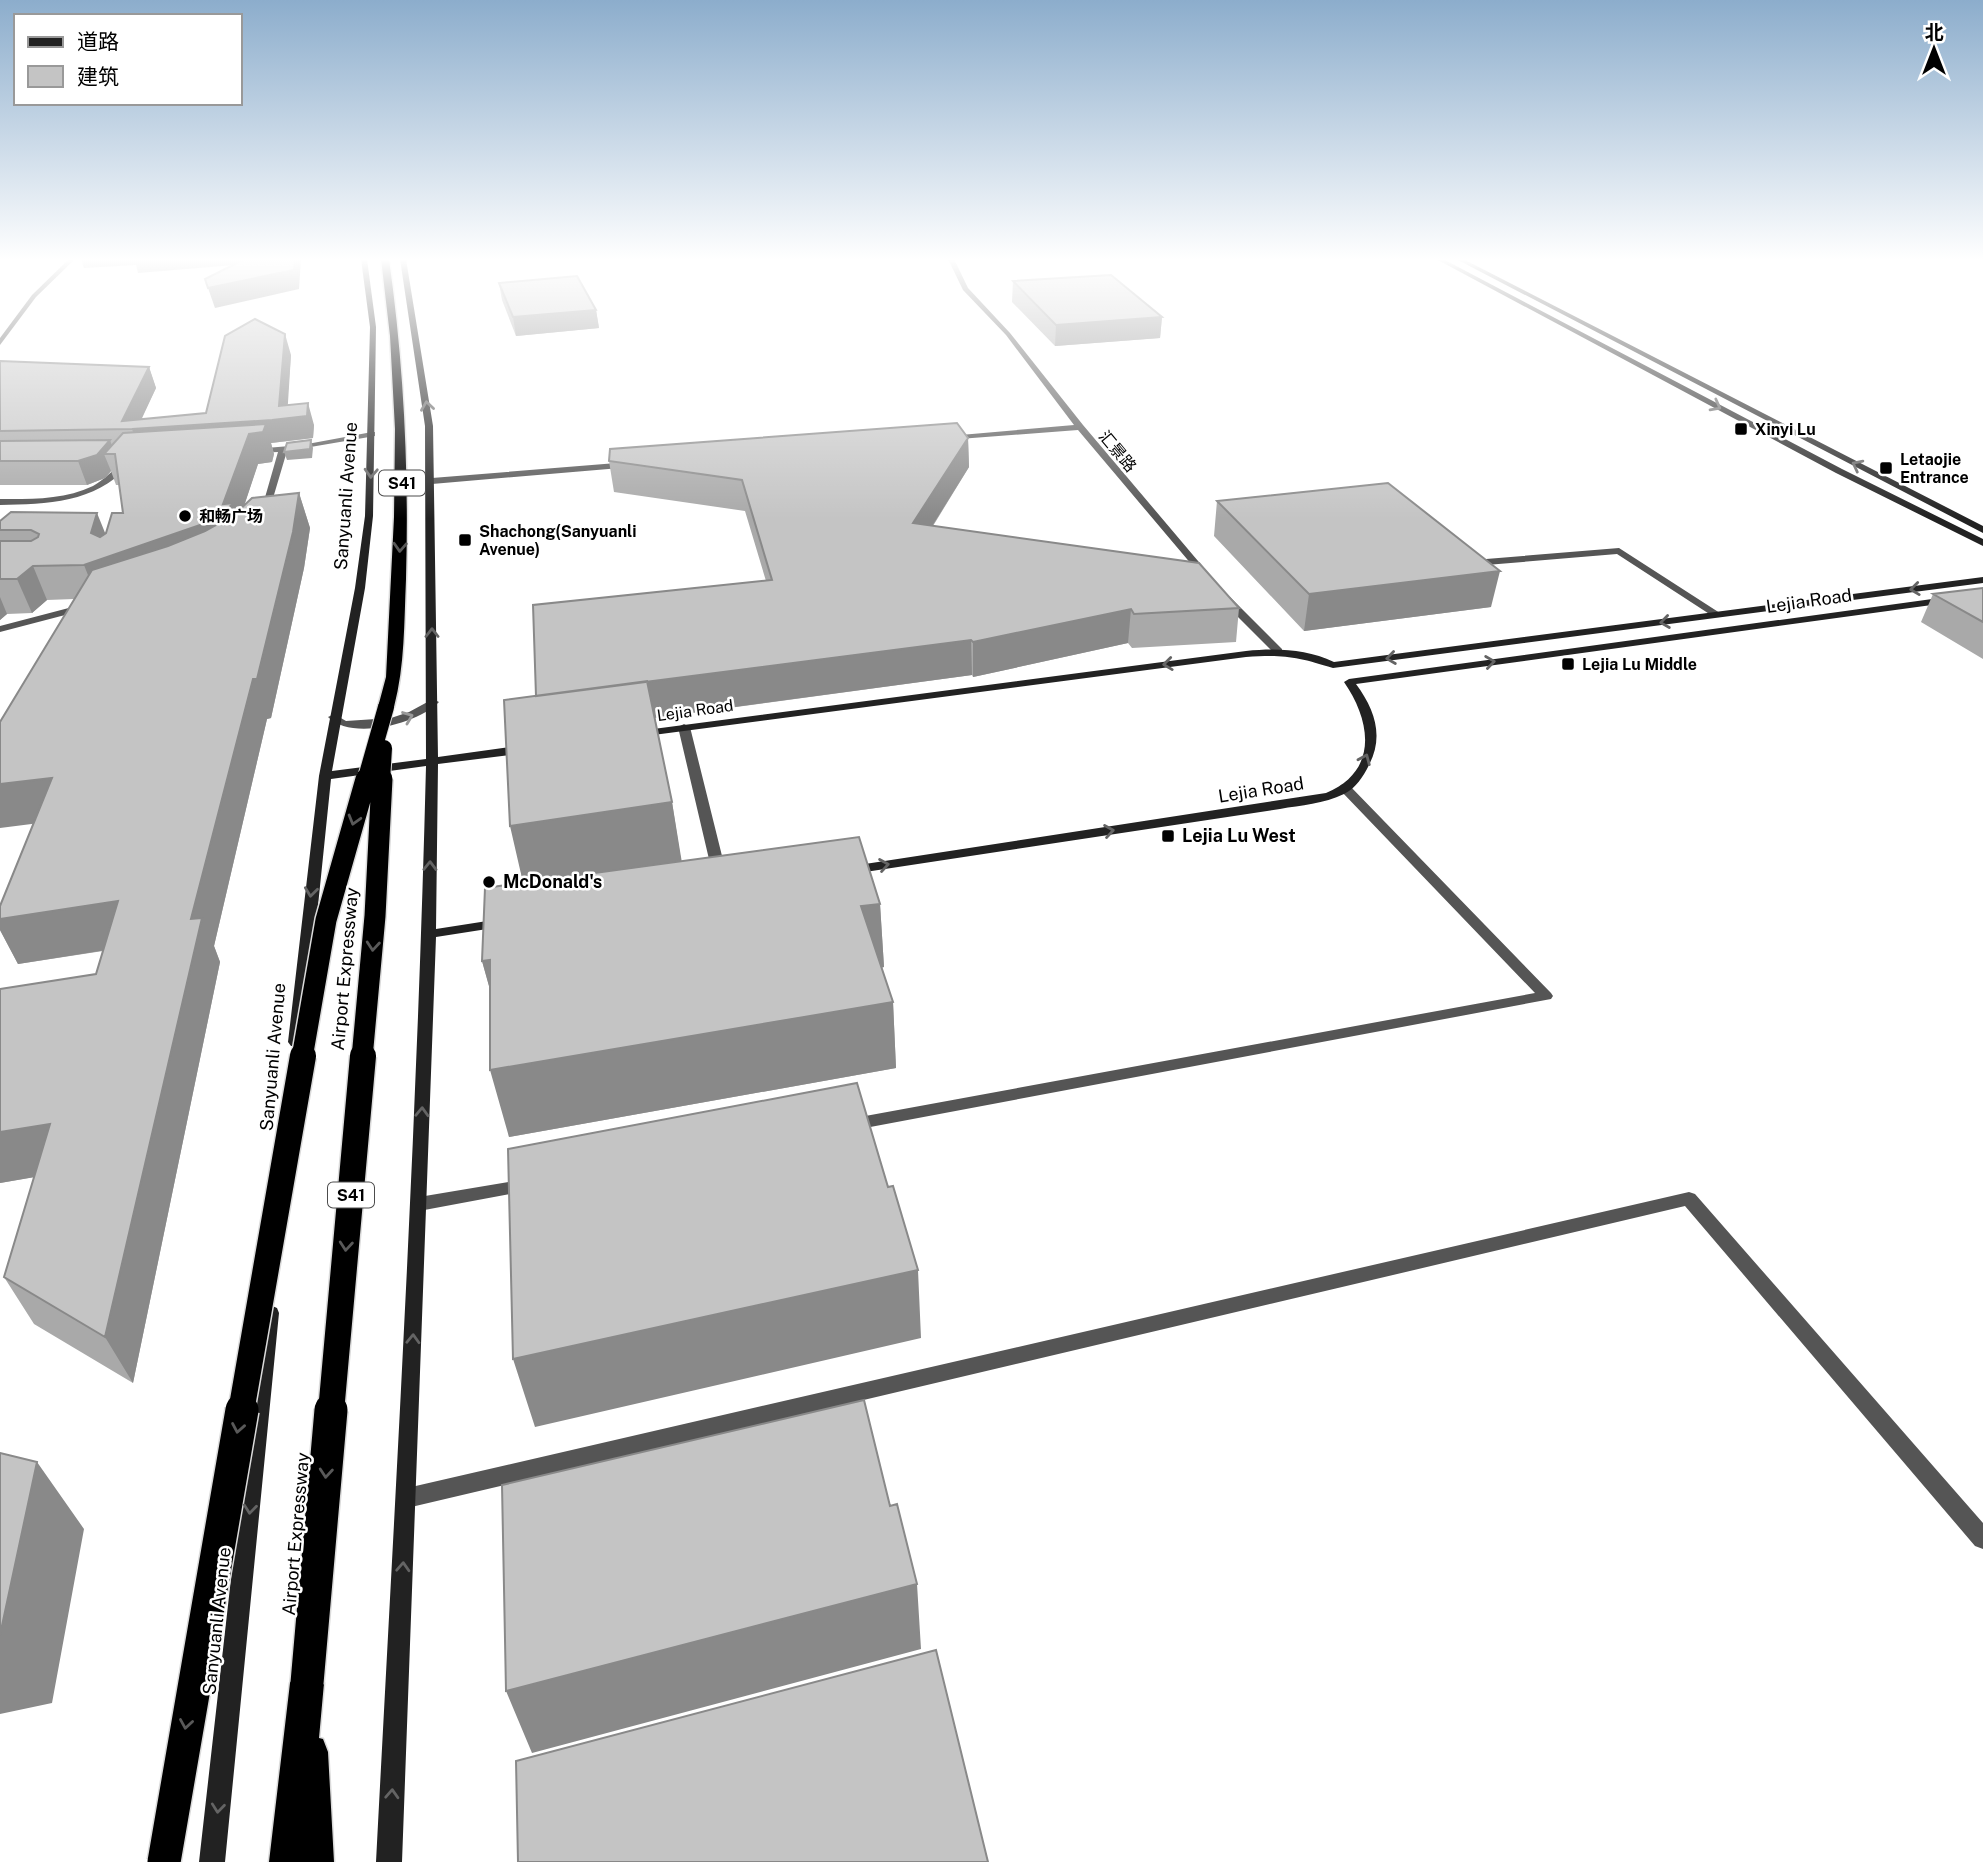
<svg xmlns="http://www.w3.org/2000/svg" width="1983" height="1862" font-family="'Public Sans','Noto Sans SC',sans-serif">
  <rect width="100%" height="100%" fill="#fff"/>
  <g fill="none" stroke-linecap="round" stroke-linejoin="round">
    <g stroke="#dbdbdb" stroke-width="3">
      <path id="highway" d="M381,259H389C404,366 409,471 406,579C404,623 405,665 394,707L386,712L378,707L386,677L394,517L395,429L390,336Z
        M307,1666L319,1671L324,1683L319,1738L323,1739L328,1752L334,1862H269L290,1683L295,1671Z"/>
    </g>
    <path fill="#555" fill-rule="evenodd" d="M69,259H75L36,297L0,345V338L32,295Z
      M948,259H954L968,288L1010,333L1083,425L1209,574V578H1203L1078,430L946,440L945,438L949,436L1074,425L1006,335L963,290Z
      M372,432H375V436L287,451L268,515L261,517L260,515L278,452L256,453L252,451L253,449L302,445Z
      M629,462L633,465L632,467L432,484L428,481L432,478Z
      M124,463L128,466C95,503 47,504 0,505V499C31,499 64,500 93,486C104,480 113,469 124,463Z
      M1619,548L1723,615L1714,617L1617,554L1474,566L1469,563L1474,560Z
      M1226,596L1230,597L1282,649V653H1274L1222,601V597Z
      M84,604L88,605V609L0,632V626Z
      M433,699L439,702C418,724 351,741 328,717L334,714L346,721L391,718L409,712Z
      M684,724L690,727L726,872L719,876L712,872L678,727Z
      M1345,784L1349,785L1551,993L1553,996L1551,999L849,1131L843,1129L841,1125L843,1121L849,1119L1535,993L1341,791L1339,788L1341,785Z
      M526,1179L532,1180L535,1185L532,1190L526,1191L419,1211L413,1209L410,1204L413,1199L419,1197Z
      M1689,1192L1695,1194L1983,1523V1549L1975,1546L1685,1206L407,1508L400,1505L397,1498L400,1491L407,1488Z"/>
    <path fill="#222" fill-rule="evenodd" d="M361,259H367L376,327L373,516L365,588L332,771L426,759L425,426L400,259H406L433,426L438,757L525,745L531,749L525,753L438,764L436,929L500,919L507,923L500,927L436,937L402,1862H376C395,1497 417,1132 426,766L331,779L304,1042L301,1046H291L288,1042L319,776L355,588L365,516L370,327Z
      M1436,259H1443L1842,469L1983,539V546L1836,473Z
      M1456,259H1463L1983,526V533Z
      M1983,577V583L1333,668C1298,657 1284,654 1246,657L638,737L632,734L638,731L1246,651C1277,648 1306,649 1334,662Z
      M1983,592V598L1356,684C1375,710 1384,736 1369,765C1363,777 1356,788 1344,794C1324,804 1301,805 1280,809L852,874L845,870L852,866L1326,793C1379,771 1371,721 1344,682L1349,679Z
      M270,1305L277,1308L279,1313L225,1862H199L261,1313L263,1308Z"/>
    <use href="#highway" fill="#000" fill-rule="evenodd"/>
    <g stroke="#dbdbdb" stroke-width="18" stroke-linecap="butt">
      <path id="highway-bridge-far3" d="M365,781L386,707
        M382,781L384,748"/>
    </g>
    <g stroke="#dbdbdb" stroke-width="24" stroke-linecap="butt">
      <path id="highway-bridge-far2" d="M302,1058L326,920L366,779
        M362,1058L375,916L382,779"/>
    </g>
    <g stroke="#dbdbdb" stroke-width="29" stroke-linecap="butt">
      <path id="highway-bridge-far1" d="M241,1412L303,1056
        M331,1412L363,1056"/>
    </g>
    <g stroke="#dbdbdb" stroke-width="36" stroke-linecap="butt">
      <path id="highway-bridge" d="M307,1683L331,1410
        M164,1862L242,1410"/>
    </g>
    <use href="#highway-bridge-far3" stroke="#000" stroke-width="16"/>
    <use href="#highway-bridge-far2" stroke="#000" stroke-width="21"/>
    <use href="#highway-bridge-far1" stroke="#000" stroke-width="26"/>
    <use href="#highway-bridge" stroke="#000" stroke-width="33"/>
  </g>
  <path fill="#a9a9a9" d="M1013,281L1162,317L1160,338L1055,346L1012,302Z
    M499,283L596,310L599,328L516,336L502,300Z
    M291,355L287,405L314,425L313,438L271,443L274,454L272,462L258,464L244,506L299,493L310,528L304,568L271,718L267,719L214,946L220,962L133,1383L34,1324L4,1277L34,1177L0,1183L96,974L103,951L18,964L0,930V906L33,824L74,599L47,600L32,613L7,614L0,620V521L105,533L123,513L119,485H116L111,471L105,478L87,485H0V361L149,367L156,388L141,419L206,413Z
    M968,438L969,467L933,526L1239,608L1236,642L1132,648L1128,643L973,677L972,675L655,718L672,802L681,861L880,904L884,967L881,968L893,1002L896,1068L509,1137L490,989L482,961L523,883L536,696L766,581L745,511L614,492L609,461Z
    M1217,501L1491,607L1304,631L1214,536Z
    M1983,588V659L1921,622L1933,594Z"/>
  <path fill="#898989" d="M81,259H283V261L138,273L136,265L84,268Z
    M295,259H301L299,289L215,308L208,288Z
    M596,310L599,328L516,336L513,317Z
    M1162,317L1160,338L1055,346L1056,325Z
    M285,334L291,355L287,418L308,403L314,425L313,438L271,443L274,454L272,462L258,464L240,518L97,598L84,565L91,533L97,513L110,545L203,524L140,452L132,429L122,421L149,367L156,388L137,429L279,406Z
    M968,438L969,467L914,555L913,523Z
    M110,440L118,463L115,454H104L111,471L105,478L87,485L78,461Z
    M311,440L313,448L312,458L287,460L284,452Z
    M299,493L310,528L304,568L271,718L267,719L214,946L220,962L133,1383L105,1337L191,919Z
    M33,566L47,600L32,613L17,579Z
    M1500,571L1491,607L1304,631L1309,594Z
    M0,597L7,614L0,620Z
    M1131,609L1128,643L973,677V642Z
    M971,640L972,675L653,718L647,682Z
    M52,778L71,819L0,828V784Z
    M672,802L682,863L524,887L510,826Z
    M118,901L138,945L18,964L0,930V919Z
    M880,904L884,967L866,970L861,906Z
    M490,960L500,1026L482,961Z
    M893,1002L896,1068L509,1137L490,1070Z
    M50,1124L76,1170L0,1183V1132Z
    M918,1270L921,1338L535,1427L513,1359Z
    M37,1462L84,1529L52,1703L0,1714V1635Z
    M917,1584L921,1649L532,1753L506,1691Z"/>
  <path fill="#c4c4c4" stroke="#898989" stroke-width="2" d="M245,259H295L294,270L208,288L205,279Z
    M1111,275L1162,317L1056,325L1013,281Z
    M577,276L596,310L513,317L499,283Z
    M255,319L285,334L279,406L308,403L307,416L272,420L132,429L0,431V361L149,367L122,421L206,413L225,336Z
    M957,423L968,438L913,523L1199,563L1239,608L1134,614L1131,609L973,642L971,640L536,696L533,605L772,580L742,480L609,461L610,449Z
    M266,424L263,432L249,434L223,504L235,503L203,524L84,565L33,566L17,579H0V541H31L38,537L39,534L31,530H0V521L11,512L97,513L91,533L100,537L106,533L112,513H123L115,454H104L123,433Z
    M110,440L97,455L78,461H0V441Z
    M311,440L310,449L284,452L287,443Z
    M1388,483L1500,571L1309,594L1217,501Z
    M299,493L293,532L257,679H253L191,919L202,918L105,1337L4,1277L50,1124L0,1132V989L96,974L118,901L0,919V906L52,778L0,784V722L92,570L168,546L205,531L234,515L252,498Z
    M1983,588V622L1933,594Z
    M647,681L672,802L510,826L504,700Z
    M859,837L880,904L861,906L893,1002L490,1070V960L482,961L485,888Z
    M857,1083L888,1187L893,1186L918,1270L513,1359L508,1149Z
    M864,1400L890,1506L897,1504L917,1584L506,1691L502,1485Z
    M0,1453L37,1462L0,1635Z
    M936,1650L988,1862H518L516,1761Z"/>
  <defs><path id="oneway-chevron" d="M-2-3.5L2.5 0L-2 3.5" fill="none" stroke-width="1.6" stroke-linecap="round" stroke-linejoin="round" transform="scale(1.75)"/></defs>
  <g stroke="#646464">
    <use href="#oneway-chevron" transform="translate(427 406) rotate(-98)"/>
    <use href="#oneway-chevron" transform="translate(1716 406) rotate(28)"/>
    <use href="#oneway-chevron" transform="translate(1857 465) rotate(-153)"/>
    <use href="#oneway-chevron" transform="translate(371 473) rotate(93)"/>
    <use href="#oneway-chevron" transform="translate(1915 589) rotate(173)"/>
    <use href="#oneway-chevron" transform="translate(1665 622) rotate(172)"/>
    <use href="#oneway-chevron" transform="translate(432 633) rotate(-90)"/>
    <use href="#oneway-chevron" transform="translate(1391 658) rotate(172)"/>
    <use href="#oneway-chevron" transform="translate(1490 662) rotate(-8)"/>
    <use href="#oneway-chevron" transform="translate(1168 664) rotate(173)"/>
    <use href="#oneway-chevron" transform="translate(1365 759) rotate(-67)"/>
    <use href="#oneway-chevron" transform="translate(1109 831) rotate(-9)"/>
    <use href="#oneway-chevron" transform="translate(884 865) rotate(-9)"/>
    <use href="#oneway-chevron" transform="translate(430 866) rotate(-89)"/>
    <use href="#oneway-chevron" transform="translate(311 892) rotate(97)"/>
    <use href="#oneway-chevron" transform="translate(422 1112) rotate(-88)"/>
    <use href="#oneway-chevron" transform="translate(413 1339) rotate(-88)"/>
    <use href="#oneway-chevron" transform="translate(250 1509) rotate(96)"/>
    <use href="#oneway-chevron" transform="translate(403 1567) rotate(-87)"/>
    <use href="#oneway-chevron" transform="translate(392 1794) rotate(-87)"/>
    <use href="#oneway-chevron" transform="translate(218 1808) rotate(96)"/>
  </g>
  <g stroke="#595959">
    <use href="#oneway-chevron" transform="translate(400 547) rotate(93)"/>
    <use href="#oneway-chevron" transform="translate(354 820) rotate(106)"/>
    <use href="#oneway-chevron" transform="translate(373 946) rotate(95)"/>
    <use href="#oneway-chevron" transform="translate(346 1246) rotate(95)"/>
    <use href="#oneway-chevron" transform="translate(238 1428) rotate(100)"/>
    <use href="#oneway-chevron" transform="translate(326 1473) rotate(95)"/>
    <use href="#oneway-chevron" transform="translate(186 1724) rotate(99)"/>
  </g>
  <use stroke="#999" href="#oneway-chevron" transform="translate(408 717) rotate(-21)"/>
  <linearGradient id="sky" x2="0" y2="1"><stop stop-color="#8cadcc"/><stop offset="0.5" stop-color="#fff"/><stop offset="1" stop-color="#fff" stop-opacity="0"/></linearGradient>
  <rect width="1983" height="519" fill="url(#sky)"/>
  <g fill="#000" stroke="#fff" stroke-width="2.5">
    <rect x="1734" y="422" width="14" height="14" rx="3.5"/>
    <rect x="1879" y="461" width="14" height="14" rx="3.5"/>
    <circle cx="185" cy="516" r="7"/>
    <rect x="458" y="533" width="14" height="14" rx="3.5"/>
    <rect x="1561" y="657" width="14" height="14" rx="3.5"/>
    <rect x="1161" y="829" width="14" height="14" rx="3.5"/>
    <circle cx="489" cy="882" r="7"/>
  </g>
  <g text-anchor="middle" stroke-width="5" stroke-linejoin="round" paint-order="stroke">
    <g font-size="16" font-weight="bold" fill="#000" stroke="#fff" text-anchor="start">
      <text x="1755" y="435">Xinyi Lu</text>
      <text x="1900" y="465">Letaojie<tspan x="1900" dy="18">Entrance</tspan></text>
      <text x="199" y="522">和畅广场</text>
      <text x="479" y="537">Shachong(Sanyuanli<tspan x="479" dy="18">Avenue)</tspan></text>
      <text x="1582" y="670">Lejia Lu Middle</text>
    </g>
    <g font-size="16" fill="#000" stroke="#fff">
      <text transform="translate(1118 451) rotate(50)" y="6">汇景路</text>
      <text transform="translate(695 710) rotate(-8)" y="6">Lejia Road</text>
    </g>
    <g fill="#fff" stroke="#4c4c4c" stroke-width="2">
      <rect x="379" y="470.5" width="46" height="25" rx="5"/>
      <rect x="328" y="1182.5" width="46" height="25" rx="5"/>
    </g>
    <g font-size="16" font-weight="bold" fill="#000">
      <text x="402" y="489">S41</text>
      <text x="351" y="1201">S41</text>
    </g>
    <g font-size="18" fill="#000" stroke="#fff">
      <text transform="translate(346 496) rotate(-86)" y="6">Sanyuanli Avenue</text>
      <text transform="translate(1809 601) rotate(-8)" y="6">Lejia Road</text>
      <text transform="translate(1261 790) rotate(-9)" y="6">Lejia Road</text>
      <text transform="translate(345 969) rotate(-85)" y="6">Airport Expressway</text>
      <text transform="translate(273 1057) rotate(-85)" y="6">Sanyuanli Avenue</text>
      <text transform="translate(296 1534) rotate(-85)" y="6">Airport Expressway</text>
      <text transform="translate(217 1621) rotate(-84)" y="6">Sanyuanli Avenue</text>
    </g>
    <g font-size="18" font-weight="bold" fill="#000" stroke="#fff" text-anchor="start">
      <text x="1182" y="842">Lejia Lu West</text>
      <text x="503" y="888">McDonald's</text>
    </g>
  </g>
  <rect x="14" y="14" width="228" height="91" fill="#ffffff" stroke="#999999" stroke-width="2"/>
  <rect x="28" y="37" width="35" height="10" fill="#222222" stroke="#999999" stroke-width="2"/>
  <text x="77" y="49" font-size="21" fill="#000000">道路</text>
  <rect x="28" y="66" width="35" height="21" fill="#c4c4c4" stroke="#999999" stroke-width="2"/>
  <text x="77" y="84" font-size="21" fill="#000000">建筑</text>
  <g transform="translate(1934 49)" stroke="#ffffff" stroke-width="5" paint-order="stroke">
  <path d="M0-5L12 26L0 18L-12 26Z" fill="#000000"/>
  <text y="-10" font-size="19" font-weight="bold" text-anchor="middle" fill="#000000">北</text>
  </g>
</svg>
